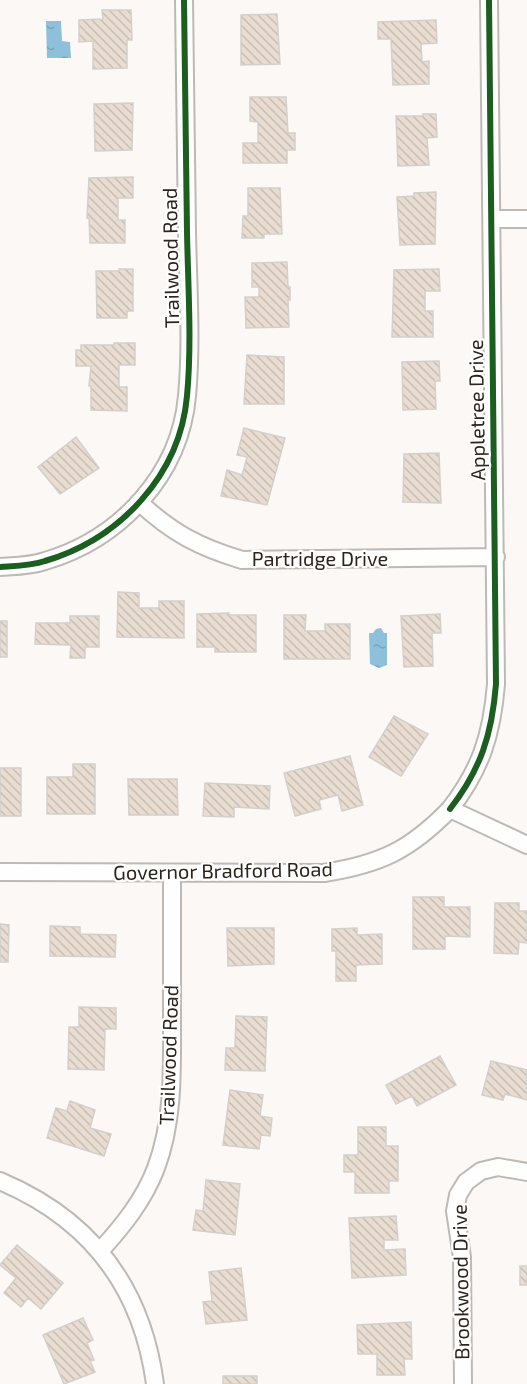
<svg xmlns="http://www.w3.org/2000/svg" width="527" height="1384" font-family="'Exo 2',sans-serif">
  <defs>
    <pattern id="water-ripples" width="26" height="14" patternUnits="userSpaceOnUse" patternTransform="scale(1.5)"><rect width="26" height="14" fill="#8ebfdb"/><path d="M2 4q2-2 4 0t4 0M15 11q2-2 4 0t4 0" fill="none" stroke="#7ba4bb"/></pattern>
    <pattern id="building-back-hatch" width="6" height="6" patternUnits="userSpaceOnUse" patternTransform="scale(1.5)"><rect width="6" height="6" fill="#e9ddd2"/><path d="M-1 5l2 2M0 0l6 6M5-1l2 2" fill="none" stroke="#c8beb4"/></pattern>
  </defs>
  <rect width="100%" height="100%" fill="#fbf8f6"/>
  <path fill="url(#water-ripples)" d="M46,21H61L62,41L70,42L71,58H47Z
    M381,628L384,633H387V665L379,668L370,664L369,633H373L376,629Z"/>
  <path fill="url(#building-back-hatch)" stroke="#d4cfcb" stroke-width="1.5" d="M102,10H131L132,40H127V68L93,69V41L79,42V20L103,19Z
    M277,14L280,64L241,65V15Z
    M436,20L437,43L421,44L422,62L429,61V84L393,85L391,39H378V22Z
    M250,97H286L288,133H295V150H287V163H243V143H258V122L250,121Z
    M133,103L132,150L95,151L94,104Z
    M423,114H436L437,137L427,138L429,165L398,166L396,116H423Z
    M133,177V198H118V220H125V243H90L89,218H87L89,178Z
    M248,188H280L282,234H264V238H242L243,216H248Z
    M436,192L435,244L400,245L397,197L414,196V193Z
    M287,262L288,287H290V300H288L289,327L246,328L245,297H259V287H252V263Z
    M119,269H133V311H127V318H97L96,271H119Z
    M439,269L440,291H425V311H433V337H392L394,270Z
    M114,343H135V365H119V387H127V411L91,410V386H89L91,366H76V350H81V345H114Z
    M247,355L284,357V404H244Z
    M439,361L440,381H435L436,409L403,410L402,362Z
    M244,428L285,438L267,505L221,496L227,470L242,475L247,457L237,455Z
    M76,437L99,468L60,494L38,467Z
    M439,453L441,503L403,502L404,454Z
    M118,592L139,593V608H159V601H184V638L117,637Z
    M229,613V615H256V652H215V647H197V614Z
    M440,614L441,633H432L433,666L404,667L401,616Z
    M284,615H306L305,631H325V624H350V659H284Z
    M70,616H99V647H85V658H70L71,645L35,644L36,623H70Z
    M0,621H7V657H0Z
    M394,716L428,734L401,776L369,757Z
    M350,756L363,805L342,811L338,795L319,800L321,809L295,816L284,773Z
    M73,764H95V814H47V777H73Z
    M0,768H21V816H0Z
    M128,779H177L178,815H129Z
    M205,783L270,786L269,809L234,807V817L203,816Z
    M413,897H444V907H470V937L445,936V949H413Z
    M495,903H519V911H527V943L519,942L518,954L494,953Z
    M0,924L9,925L8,962H0Z
    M50,926L80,927V934L116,935L115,957L50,956Z
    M227,928H274V964L228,966Z
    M357,928V935L382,934V964L356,965V981H336V951H332V929Z
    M79,1007L116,1008V1029H105L104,1070L68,1069L69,1027H79Z
    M236,1016L267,1017L265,1071L225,1070L226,1048H235Z
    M440,1056L456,1085L417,1106L412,1096L396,1104L386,1085Z
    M491,1061L527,1070V1100L505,1094L503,1100L482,1095Z
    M230,1090L263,1095L260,1116L272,1118L270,1136L261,1135L259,1149L223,1145Z
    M70,1101L95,1110L90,1128L111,1134L104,1156L47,1138L56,1108L67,1111Z
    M358,1127H386V1146H398V1181H389V1193H355V1172H344V1155H358Z
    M206,1180L240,1184L235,1235L193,1230L196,1210L203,1211Z
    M396,1216L398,1240H384V1250L405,1249L406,1275L352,1278L349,1218Z
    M17,1245L63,1283L41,1309L28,1298L21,1307L4,1293L16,1278L0,1265Z
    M520,1266H527V1285H520Z
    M241,1268L247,1320L206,1324L203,1302L212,1301L209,1272Z
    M83,1318L93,1340L87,1343L94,1360L90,1361L95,1372L64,1384L43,1335Z
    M411,1322L412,1359H404L405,1375H377V1354H358L357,1325Z
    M223,1376H257V1384H223Z"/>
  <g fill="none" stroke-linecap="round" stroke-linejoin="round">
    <g stroke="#beb9b5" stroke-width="20">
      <path id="minor" d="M492,219H527
        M139,502C172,533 199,547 242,560L496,557
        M0,567C15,566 31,566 45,561C120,539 180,475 187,396C192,342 188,286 187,232C186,155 185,77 184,0
        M450,809C481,769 492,734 496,684L489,0
        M0,872L324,873C381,864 410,850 450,809L527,845
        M0,1181C90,1219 142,1287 155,1384
        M100,1251C122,1227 144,1200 156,1168C174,1120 172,1070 172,1020C172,971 172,922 172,873
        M463,1384L462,1257L455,1211L458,1195L466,1182L481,1171L498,1167L527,1172"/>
    </g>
    <use href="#minor" stroke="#fefefe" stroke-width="16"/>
    <g stroke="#fff" stroke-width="10">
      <path id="cycleway" d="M0,567C15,566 31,566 45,561C120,539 180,475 187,396C192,342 188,286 187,232C186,155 185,77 184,0
        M450,809C481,769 492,734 496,684L489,0"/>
    </g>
    <use href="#cycleway" stroke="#1b5e20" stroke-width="6"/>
  </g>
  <g text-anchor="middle" stroke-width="4.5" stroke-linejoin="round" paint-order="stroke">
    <g font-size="20" fill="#2c241c" stroke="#fff">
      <text transform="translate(171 258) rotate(-91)" y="7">Trailwood Road</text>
      <text transform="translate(477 410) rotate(-91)" y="7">Appletree Drive</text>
      <text x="320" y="566">Partridge Drive</text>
      <text transform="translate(223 871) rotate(-1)" y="7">Governor Bradford Road</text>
      <text transform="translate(169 1055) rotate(-88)" y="7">Trailwood Road</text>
      <text transform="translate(461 1282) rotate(-91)" y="7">Brookwood Drive</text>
    </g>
  </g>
</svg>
